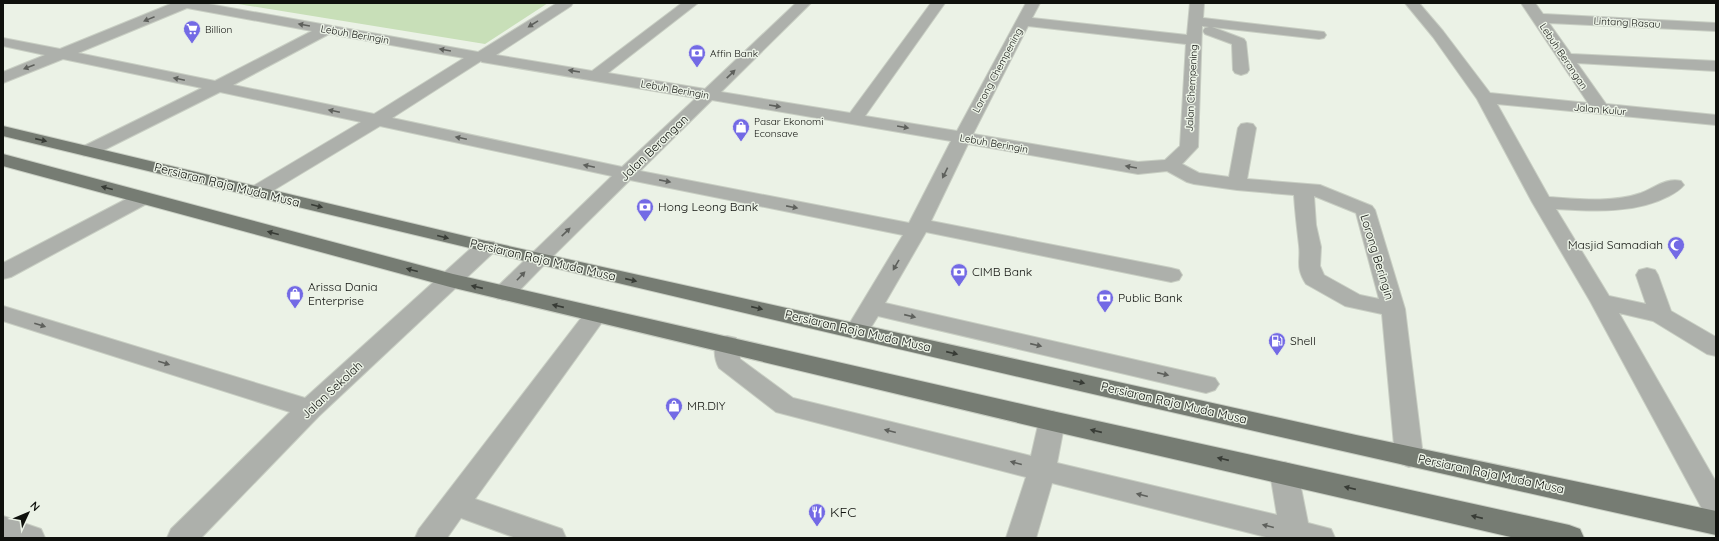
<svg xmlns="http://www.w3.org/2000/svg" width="1719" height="541" font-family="Quicksand,sans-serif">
  <rect width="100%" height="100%" fill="#ebf2e6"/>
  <path fill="#c8dfb8" d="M232,3H548L485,44Z"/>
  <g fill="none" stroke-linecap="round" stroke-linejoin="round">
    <g stroke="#c8cec3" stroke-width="2">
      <path id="minor" d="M173,3H203L478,52L557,3H573L571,6L496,55L592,71L682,3H698L608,73L705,89L796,3H811L721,92L850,113L931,3H945L865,116L957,131L1026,3H1040L1032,18L1187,35L1190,3H1204L1203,18L1324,32L1326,35L1324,38L1319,39L1212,27L1244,39L1246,42L1249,70L1247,73L1241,75L1235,73L1233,70L1232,44L1205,34L1203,31L1205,28L1209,27L1202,26L1198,147L1182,164L1199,173L1229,177L1238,128L1241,124L1247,123L1253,124L1256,128L1247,179L1320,185L1372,206L1375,210L1405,309L1423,456L1419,463L1409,467L1399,463L1395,456L1382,314L1345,306L1306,284C1295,267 1301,261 1299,245C1297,228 1295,212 1294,195L1237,190L1194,184L1187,182L1167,171L1138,174L968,144L931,221L1171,268L1179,270L1182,275L1179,280L1171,282L926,232L885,303L1215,378L1219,384L1215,390L1206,393L878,316L865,337L857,339L849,337L845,331L903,235L630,180L546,263L512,298L504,300L496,298L493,293L496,288L612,176L380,126L264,196L257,198L250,196L247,192L250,188L361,122L220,92L94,155L88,156L82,155L79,151L82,147L202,88L63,59L3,83V72L45,55L3,46V38L60,49ZM187,8L312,31L215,81L78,53ZM1028,26L1186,44L1180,146L1165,160L1138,162L973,134ZM329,34L464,58L374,114L233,85ZM481,61L482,62L696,98L622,167L392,118ZM712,100L951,141L909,223L640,171ZM1314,196L1356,213L1379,299L1360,295L1324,275L1320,266L1321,247L1316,225Z
        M1405,3H1419L1443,31L1490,93L1588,103L1521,3H1535L1543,14L1716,23V31L1549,23L1571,54L1716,61V71L1577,63L1606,104L1716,115V125L1497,104L1549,197C1578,199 1612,203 1641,193C1654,188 1667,177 1681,181L1684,185C1680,190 1675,193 1669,196C1635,214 1593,211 1556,209L1609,296L1646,304L1636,275L1639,270L1647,268L1655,270L1658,275L1671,311L1716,337V356L1707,354L1653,321L1619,313L1716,482V520L1706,516L1590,301L1532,202L1477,99L1433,37Z
        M143,192L150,194L153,198L150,202L11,277L3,279V263L136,194Z
        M486,241L494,242L497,247L494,252L319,416L201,538H167L171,529L290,412L3,321V306L305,398L478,242Z
        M596,307L604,309L608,314L475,499L562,529L566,538H516L461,518L447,538H415L419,529L588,309Z
        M727,336L736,338L739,344L740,359L793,398L1031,456L1039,421L1043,414L1052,411L1061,414L1065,421L1057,463L1277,515L1270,473L1274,465L1284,462L1294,465L1298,473L1308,523L1331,529L1335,538H1270L1052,483L1036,538H1006L1026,477L776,412L719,368C714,359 713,347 718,338Z
        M3,516L41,529L45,538H3Z"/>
    </g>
    <g stroke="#c8cec3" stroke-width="2">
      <path id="major" d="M3,126L486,241L1356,435L1716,511V535C1144,408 573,274 3,136Z
        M3,154L453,274L1052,411L1569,525L1580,529L1584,538H1515L1052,431L450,287L3,166Z"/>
    </g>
    <use href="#minor" fill="#adb0ab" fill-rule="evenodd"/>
    <use href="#major" fill="#767c73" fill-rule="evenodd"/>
  </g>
  <defs><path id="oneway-solid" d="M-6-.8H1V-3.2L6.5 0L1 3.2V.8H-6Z"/></defs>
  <g fill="#5e605c">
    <use href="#oneway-solid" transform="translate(149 19) rotate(158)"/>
    <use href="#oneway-solid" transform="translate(533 24) rotate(148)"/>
    <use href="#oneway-solid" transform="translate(304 25) rotate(-170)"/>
    <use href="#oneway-solid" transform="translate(445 50) rotate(-170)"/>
    <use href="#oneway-solid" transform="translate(29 67) rotate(159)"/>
    <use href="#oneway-solid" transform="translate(574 71) rotate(-171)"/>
    <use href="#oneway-solid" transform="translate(731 74) rotate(-44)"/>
    <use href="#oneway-solid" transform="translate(179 79) rotate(-168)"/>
    <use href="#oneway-solid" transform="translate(775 106) rotate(9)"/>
    <use href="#oneway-solid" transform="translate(334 111) rotate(-168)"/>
    <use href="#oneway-solid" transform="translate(903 127) rotate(10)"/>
    <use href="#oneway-solid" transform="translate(461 138) rotate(-168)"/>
    <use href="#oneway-solid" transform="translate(589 166) rotate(-168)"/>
    <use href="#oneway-solid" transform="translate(1131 167) rotate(-170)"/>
    <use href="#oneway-solid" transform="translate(945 173) rotate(116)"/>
    <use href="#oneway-solid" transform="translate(665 181) rotate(11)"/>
    <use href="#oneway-solid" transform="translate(792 207) rotate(11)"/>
    <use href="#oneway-solid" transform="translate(566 232) rotate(-44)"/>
    <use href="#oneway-solid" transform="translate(896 265) rotate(120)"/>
    <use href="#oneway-solid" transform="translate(521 276) rotate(-46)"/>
    <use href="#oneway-solid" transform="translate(910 316) rotate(13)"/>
    <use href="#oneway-solid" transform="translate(40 325) rotate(17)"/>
    <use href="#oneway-solid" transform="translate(1036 345) rotate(13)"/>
    <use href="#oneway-solid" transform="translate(164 363) rotate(17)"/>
    <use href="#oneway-solid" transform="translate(1163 374) rotate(13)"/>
    <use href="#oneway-solid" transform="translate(890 431) rotate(-166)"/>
    <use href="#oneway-solid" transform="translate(1016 463) rotate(-165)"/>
    <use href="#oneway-solid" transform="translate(1142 495) rotate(-166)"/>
    <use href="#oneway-solid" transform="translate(1268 526) rotate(-166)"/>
  </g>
  <g fill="#383c36">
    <use href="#oneway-solid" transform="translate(41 140) rotate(13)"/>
    <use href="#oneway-solid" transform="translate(107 188) rotate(-165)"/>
    <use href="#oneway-solid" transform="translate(317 206) rotate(14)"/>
    <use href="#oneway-solid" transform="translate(273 233) rotate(-165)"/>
    <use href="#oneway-solid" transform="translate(443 237) rotate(14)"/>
    <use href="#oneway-solid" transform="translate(412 270) rotate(-165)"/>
    <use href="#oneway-solid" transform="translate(631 280) rotate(13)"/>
    <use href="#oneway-solid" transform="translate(477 287) rotate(-167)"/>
    <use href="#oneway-solid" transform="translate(558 306) rotate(-167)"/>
    <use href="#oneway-solid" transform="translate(757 308) rotate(13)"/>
    <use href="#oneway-solid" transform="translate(952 353) rotate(13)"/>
    <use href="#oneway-solid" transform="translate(1079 382) rotate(13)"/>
    <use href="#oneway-solid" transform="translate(1096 431) rotate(-167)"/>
    <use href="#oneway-solid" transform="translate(1223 459) rotate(-167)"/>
    <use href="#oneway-solid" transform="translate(1350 488) rotate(-167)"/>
    <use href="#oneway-solid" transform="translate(1477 517) rotate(-167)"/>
  </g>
  <defs>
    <g id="supermarket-pin" transform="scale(0.9)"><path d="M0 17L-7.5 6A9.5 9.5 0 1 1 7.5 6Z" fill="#736ae5" stroke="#ebf2e6"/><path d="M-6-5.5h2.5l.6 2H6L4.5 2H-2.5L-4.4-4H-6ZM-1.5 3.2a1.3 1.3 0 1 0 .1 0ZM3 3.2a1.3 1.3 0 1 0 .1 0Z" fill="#fff"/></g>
    <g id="bank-pin" transform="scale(0.9)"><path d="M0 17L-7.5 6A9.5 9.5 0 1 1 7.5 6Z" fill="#736ae5" stroke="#ebf2e6"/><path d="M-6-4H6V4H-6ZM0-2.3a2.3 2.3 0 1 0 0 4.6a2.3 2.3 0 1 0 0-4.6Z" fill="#fff"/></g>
    <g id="shop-pin" transform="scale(0.9)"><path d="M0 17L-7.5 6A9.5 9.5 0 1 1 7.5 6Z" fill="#736ae5" stroke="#ebf2e6"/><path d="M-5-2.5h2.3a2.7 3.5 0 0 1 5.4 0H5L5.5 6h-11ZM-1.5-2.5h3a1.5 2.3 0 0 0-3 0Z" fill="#fff"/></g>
    <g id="mosque-pin" transform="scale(0.9)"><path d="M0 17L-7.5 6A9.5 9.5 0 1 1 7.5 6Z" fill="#736ae5" stroke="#ebf2e6"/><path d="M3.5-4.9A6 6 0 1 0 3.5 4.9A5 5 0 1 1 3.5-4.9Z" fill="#fff"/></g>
    <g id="fuel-pin" transform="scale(0.9)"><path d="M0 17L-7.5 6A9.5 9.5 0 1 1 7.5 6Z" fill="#736ae5" stroke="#ebf2e6"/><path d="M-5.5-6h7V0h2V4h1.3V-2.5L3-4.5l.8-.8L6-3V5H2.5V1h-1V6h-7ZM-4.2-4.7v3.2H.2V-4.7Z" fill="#fff"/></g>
    <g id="restaurant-pin" transform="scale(0.9)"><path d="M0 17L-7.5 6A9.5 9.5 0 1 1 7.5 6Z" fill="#736ae5" stroke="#ebf2e6"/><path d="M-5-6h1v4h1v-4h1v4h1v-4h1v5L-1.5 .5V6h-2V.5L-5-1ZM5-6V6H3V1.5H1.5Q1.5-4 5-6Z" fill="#fff"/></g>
  </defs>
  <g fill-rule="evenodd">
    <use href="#supermarket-pin" x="192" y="29"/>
    <use href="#bank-pin" x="697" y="53"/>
    <use href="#shop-pin" x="741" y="127"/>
    <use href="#bank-pin" x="645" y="207"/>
    <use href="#mosque-pin" x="1676" y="245"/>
    <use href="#bank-pin" x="959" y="272"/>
    <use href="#shop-pin" x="295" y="294"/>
    <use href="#bank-pin" x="1105" y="298"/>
    <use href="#fuel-pin" x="1277" y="341"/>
    <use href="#shop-pin" x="674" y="406"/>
    <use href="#restaurant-pin" x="817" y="512"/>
  </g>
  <g text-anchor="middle" stroke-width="3" stroke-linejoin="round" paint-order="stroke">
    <g font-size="10" fill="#0f110d" stroke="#ebf2e6">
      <text transform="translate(1627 22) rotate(3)" y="4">Lintang Rasau</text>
      <text transform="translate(355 34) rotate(10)" y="4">Lebuh Beringin</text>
      <text transform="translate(1564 56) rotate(56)" y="4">Lebuh Berangan</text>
      <text transform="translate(997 70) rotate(-62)" y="4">Lorong Chempening</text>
      <text transform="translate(1191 88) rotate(-87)" y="4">Jalan Chempening</text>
      <text transform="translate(675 89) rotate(10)" y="4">Lebuh Beringin</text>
      <text transform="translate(1600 109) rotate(5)" y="4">Jalan Kulur</text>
      <text transform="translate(994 143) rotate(10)" y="4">Lebuh Beringin</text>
    </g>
    <g font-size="10" fill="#0f110d" stroke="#ebf2e6" text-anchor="start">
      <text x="205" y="33">Billion</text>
      <text x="710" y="57">Affin Bank</text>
      <text x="754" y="125">Pasar Ekonomi<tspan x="754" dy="12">Econsave</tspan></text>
    </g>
    <g font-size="12" fill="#0f110d" stroke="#ebf2e6">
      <text transform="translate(654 148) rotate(-44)" y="4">Jalan Berangan</text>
      <text transform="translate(227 185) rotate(14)" y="4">Persiaran Raja Muda Musa</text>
      <text transform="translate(1377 257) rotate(73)" y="4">Lorong Beringin</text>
      <text transform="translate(543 260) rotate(13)" y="4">Persiaran Raja Muda Musa</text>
      <text transform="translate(858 331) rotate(13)" y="4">Persiaran Raja Muda Musa</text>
      <text transform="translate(332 390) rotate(-43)" y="4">Jalan Sekolah</text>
      <text transform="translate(1174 403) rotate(13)" y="4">Persiaran Raja Muda Musa</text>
      <text transform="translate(1491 474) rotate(12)" y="4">Persiaran Raja Muda Musa</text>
    </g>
    <g font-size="12" fill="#0f110d" stroke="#ebf2e6" text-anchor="start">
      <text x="658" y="211">Hong Leong Bank</text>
      <text x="1663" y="249" text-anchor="end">Masjid Samadiah</text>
      <text x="972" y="276">CIMB Bank</text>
      <text x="308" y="291">Arissa Dania<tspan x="308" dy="14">Enterprise</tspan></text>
      <text x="1118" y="302">Public Bank</text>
      <text x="1290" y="345">Shell</text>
      <text x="687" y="410">MR.DIY</text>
    </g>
    <g font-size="14" fill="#0f110d" stroke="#ebf2e6" text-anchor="start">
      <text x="830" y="517">KFC</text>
    </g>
  </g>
  <rect width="1719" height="541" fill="none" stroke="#0f110d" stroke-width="8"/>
  <g transform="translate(28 513) rotate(46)" stroke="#ebf2e6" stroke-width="3" paint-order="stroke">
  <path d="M0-3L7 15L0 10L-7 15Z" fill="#0f110d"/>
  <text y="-6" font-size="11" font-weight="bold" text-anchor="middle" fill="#0f110d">N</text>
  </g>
</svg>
